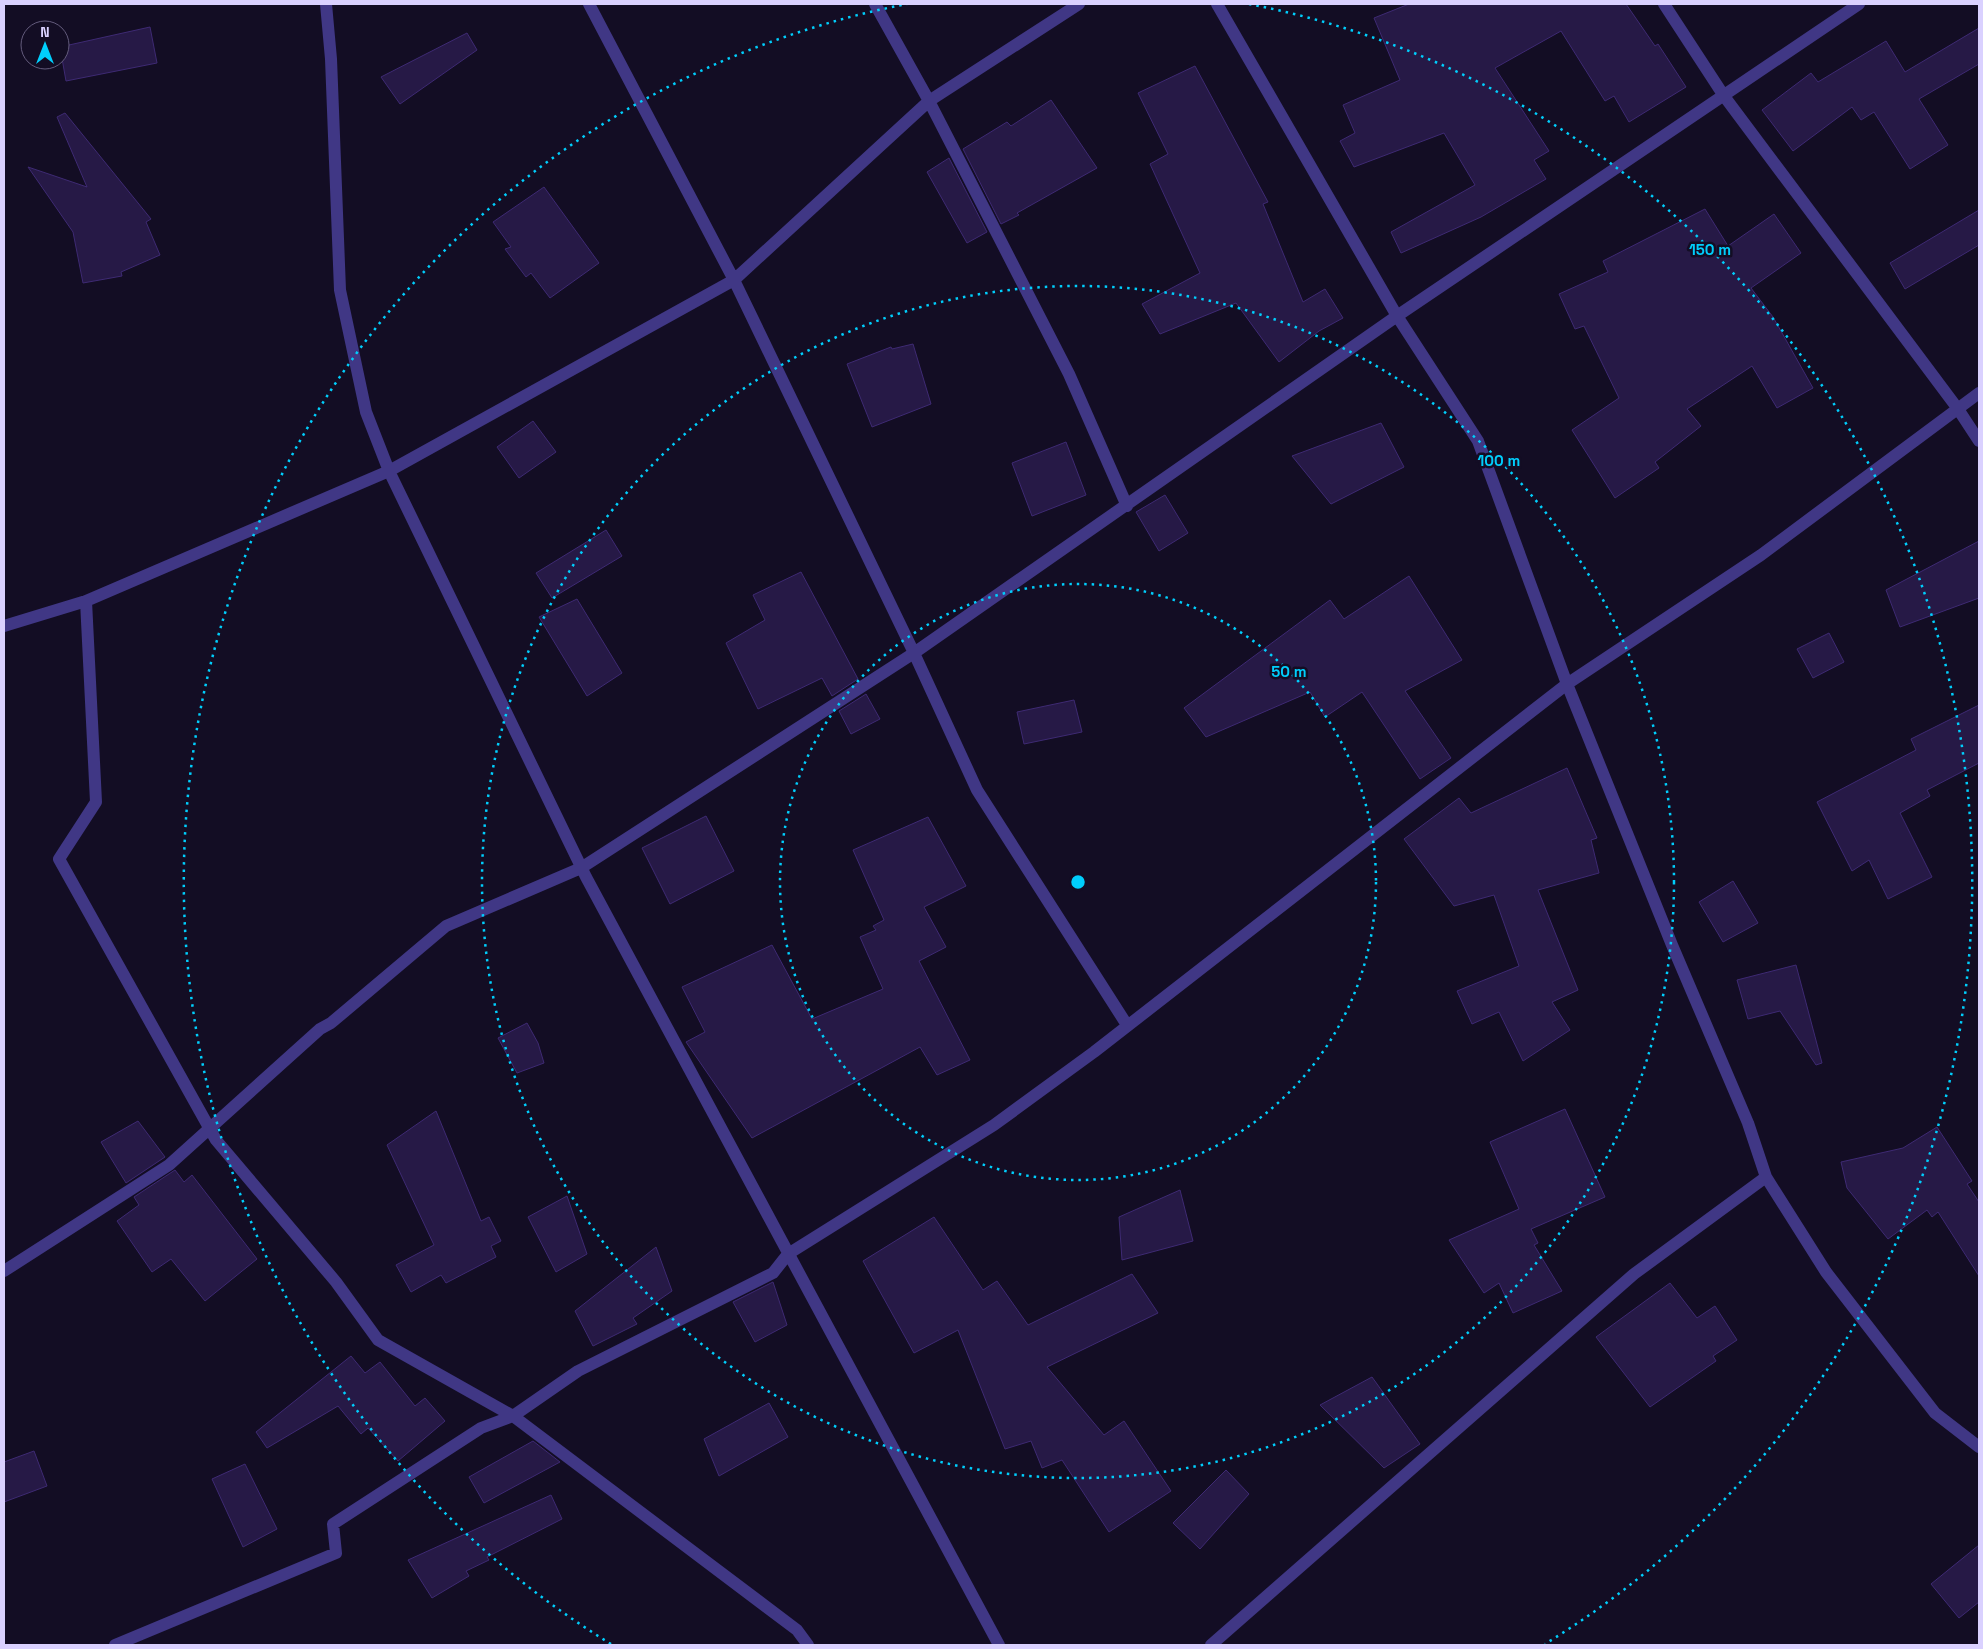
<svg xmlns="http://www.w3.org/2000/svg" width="1983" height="1649" font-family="'Space Grotesk',sans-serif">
  <rect width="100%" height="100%" fill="#130d24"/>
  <path fill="#261946" stroke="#3e2a73" d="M1409,4H1626L1655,46L1658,44L1686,87L1629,122L1614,96L1605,101L1561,31L1495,68L1549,151L1534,160L1546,179L1481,217L1401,253L1391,232L1475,185L1444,133L1354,167L1340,141L1355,133L1343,105L1400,80L1374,18Z
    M150,27L157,63L66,81L60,47Z
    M1979,28V64L1919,99L1948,145L1910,169L1874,112L1861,120L1852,107L1793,151L1762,110L1811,73L1818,82L1886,41L1905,72Z
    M467,33L477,50L400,104L381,77Z
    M1195,66L1268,202L1263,204L1303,302L1325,289L1343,318L1319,331L1279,362L1236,303L1160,334L1142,304L1200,273L1150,164L1168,154L1138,93Z
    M1051,100L1097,168L1017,213L1019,215L1001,224L963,149L1007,122L1011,126Z
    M65,113L151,219L146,222L160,255L121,272L122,276L83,283L73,232L28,167L87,187L57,117Z
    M949,158L987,232L967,243L927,172Z
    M544,187L599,263L550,298L531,273L526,277L505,249L511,247L493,222Z
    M1705,209L1728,246L1774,214L1801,253L1751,288L1773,317L1813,388L1777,408L1752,366L1687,409L1701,426L1655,462L1659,468L1615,498L1572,430L1619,398L1584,326L1575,329L1559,294L1608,272L1603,261Z
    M1979,210V245L1905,289L1890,263Z
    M913,344L931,404L872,427L847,364L891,347L892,349Z
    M533,421L556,452L519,478L497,447Z
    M1381,423L1404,467L1331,504L1292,456Z
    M1066,442L1086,495L1032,516L1012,463Z
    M1165,495L1188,533L1159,551L1136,512Z
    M606,530L622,556L552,598L536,573Z
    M1979,541V598L1900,627L1886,590Z
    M801,572L858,679L832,696L822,678L758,709L726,643L765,620L753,595Z
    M1409,576L1462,660L1405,691L1451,758L1420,779L1362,692L1325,717L1310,692L1206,737L1184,708L1330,600L1344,619Z
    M577,599L622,673L587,696L539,617Z
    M1829,633L1844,662L1813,678L1797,649Z
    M866,694L880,719L851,734L839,711Z
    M1074,700L1082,732L1024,744L1017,712Z
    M1979,705V763L1927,790L1930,796L1900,813L1932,877L1888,899L1869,860L1852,871L1817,802L1916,750L1911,739Z
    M1567,768L1597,838L1591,840L1599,873L1538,890L1578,990L1552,1002L1570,1030L1523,1061L1499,1012L1472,1024L1457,991L1519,966L1494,895L1454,906L1404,839L1459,798L1471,813Z
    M706,816L734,871L670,904L642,848Z
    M928,817L966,886L924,907L946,947L919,961L970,1060L937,1075L920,1047L752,1138L686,1042L705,1032L682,987L772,945L812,1019L883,989L860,937L876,930L873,926L884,920L853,850Z
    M1733,881L1758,923L1723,942L1699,902Z
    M1796,965L1822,1063L1816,1065L1780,1011L1748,1019L1737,980Z
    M527,1023L538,1043L544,1063L517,1073L498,1038Z
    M1565,1109L1605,1197L1531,1229L1538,1243L1534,1245L1562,1291L1513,1313L1499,1283L1484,1293L1449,1240L1519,1209L1490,1142Z
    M436,1111L481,1221L489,1217L501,1241L491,1246L496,1257L446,1283L441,1275L411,1292L396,1265L434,1245L387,1145Z
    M138,1121L165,1157L126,1183L101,1142Z
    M1937,1127L1972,1181L1967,1184L1979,1202V1276L1938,1212L1932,1217L1927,1210L1888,1239L1847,1188L1841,1162L1903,1148Z
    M175,1170L184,1182L192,1175L257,1259L205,1301L171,1259L152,1272L117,1221L139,1205L134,1197Z
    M1180,1190L1193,1241L1122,1260L1119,1217Z
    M567,1196L587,1254L556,1272L528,1217Z
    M934,1217L983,1290L997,1281L1028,1325L1132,1274L1158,1313L1047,1367L1104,1435L1124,1421L1171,1491L1109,1532L1062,1460L1042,1468L1031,1441L1005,1449L958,1330L914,1353L863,1261Z
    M656,1247L672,1291L633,1318L637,1324L593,1346L575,1311Z
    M773,1282L787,1325L755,1342L733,1302Z
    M1670,1283L1697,1318L1715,1306L1737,1340L1713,1356L1716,1361L1650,1407L1596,1337Z
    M351,1356L365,1373L380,1362L415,1406L425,1398L445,1421L398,1461L368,1428L361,1434L338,1406L267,1448L256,1432Z
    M1372,1377L1420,1444L1384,1468L1320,1405Z
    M769,1403L788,1437L719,1476L704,1439Z
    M533,1441L560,1462L484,1503L469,1477Z
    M34,1451L47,1486L4,1502V1462Z
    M245,1464L277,1529L243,1547L212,1479Z
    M1226,1470L1249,1494L1200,1549L1173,1523Z
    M551,1495L562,1519L487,1557L489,1560L466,1571L469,1576L432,1598L408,1560Z
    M1979,1545V1602L1959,1618L1931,1584Z"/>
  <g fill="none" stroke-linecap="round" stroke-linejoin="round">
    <path stroke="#403785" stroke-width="12" d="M326,4L331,59L340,290L366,412L389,471L586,877L999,1645
      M589,4L734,280L914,653L977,790L1127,1025
      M875,4L929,101L1069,374L1127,506
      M1217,4L1397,316L1478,441L1567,684L1672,945L1748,1123L1766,1177L1826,1272L1935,1413L1979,1447
      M1664,4L1724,96L1958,409L1979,441
      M86,601L96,802L59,859L216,1140L336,1282L378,1340L513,1416L797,1630L808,1645
      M4,626L86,601L389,471L734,280L929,101L1079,4
      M4,1271L169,1165L320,1029L331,1023L446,926L581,868L914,653L1397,316L1859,4
      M115,1645L336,1553L333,1524L481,1428L513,1416L578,1371L773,1273L788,1254L994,1125L1094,1052L1567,684L1761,555L1979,393
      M1211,1645L1634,1274L1766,1177"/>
  </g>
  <g fill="none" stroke="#00cefc" stroke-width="2.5" stroke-dasharray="2.5 5">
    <circle cx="1078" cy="882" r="298"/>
    <circle cx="1078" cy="882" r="596"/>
    <path d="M611 1644A894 894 0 0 1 907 4M1249 4A894 894 0 0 1 1545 1644"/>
  </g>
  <circle cx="1078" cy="882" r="8" fill="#00cefc" stroke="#130d24" stroke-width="2.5"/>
  <g font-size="15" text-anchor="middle" font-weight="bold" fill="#00cefc" stroke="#130d24" stroke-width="5" stroke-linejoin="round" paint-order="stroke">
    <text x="1710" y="255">150 m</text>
    <text x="1499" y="466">100 m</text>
    <text x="1289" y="677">50 m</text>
  </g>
  <rect width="1983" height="1649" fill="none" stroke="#dad1ff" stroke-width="10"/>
  <g transform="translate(45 45)"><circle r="24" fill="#130d24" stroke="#635b7c"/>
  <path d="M0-4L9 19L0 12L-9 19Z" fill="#00cefc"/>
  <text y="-8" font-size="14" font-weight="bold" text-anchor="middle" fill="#dad1ff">N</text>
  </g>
</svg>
